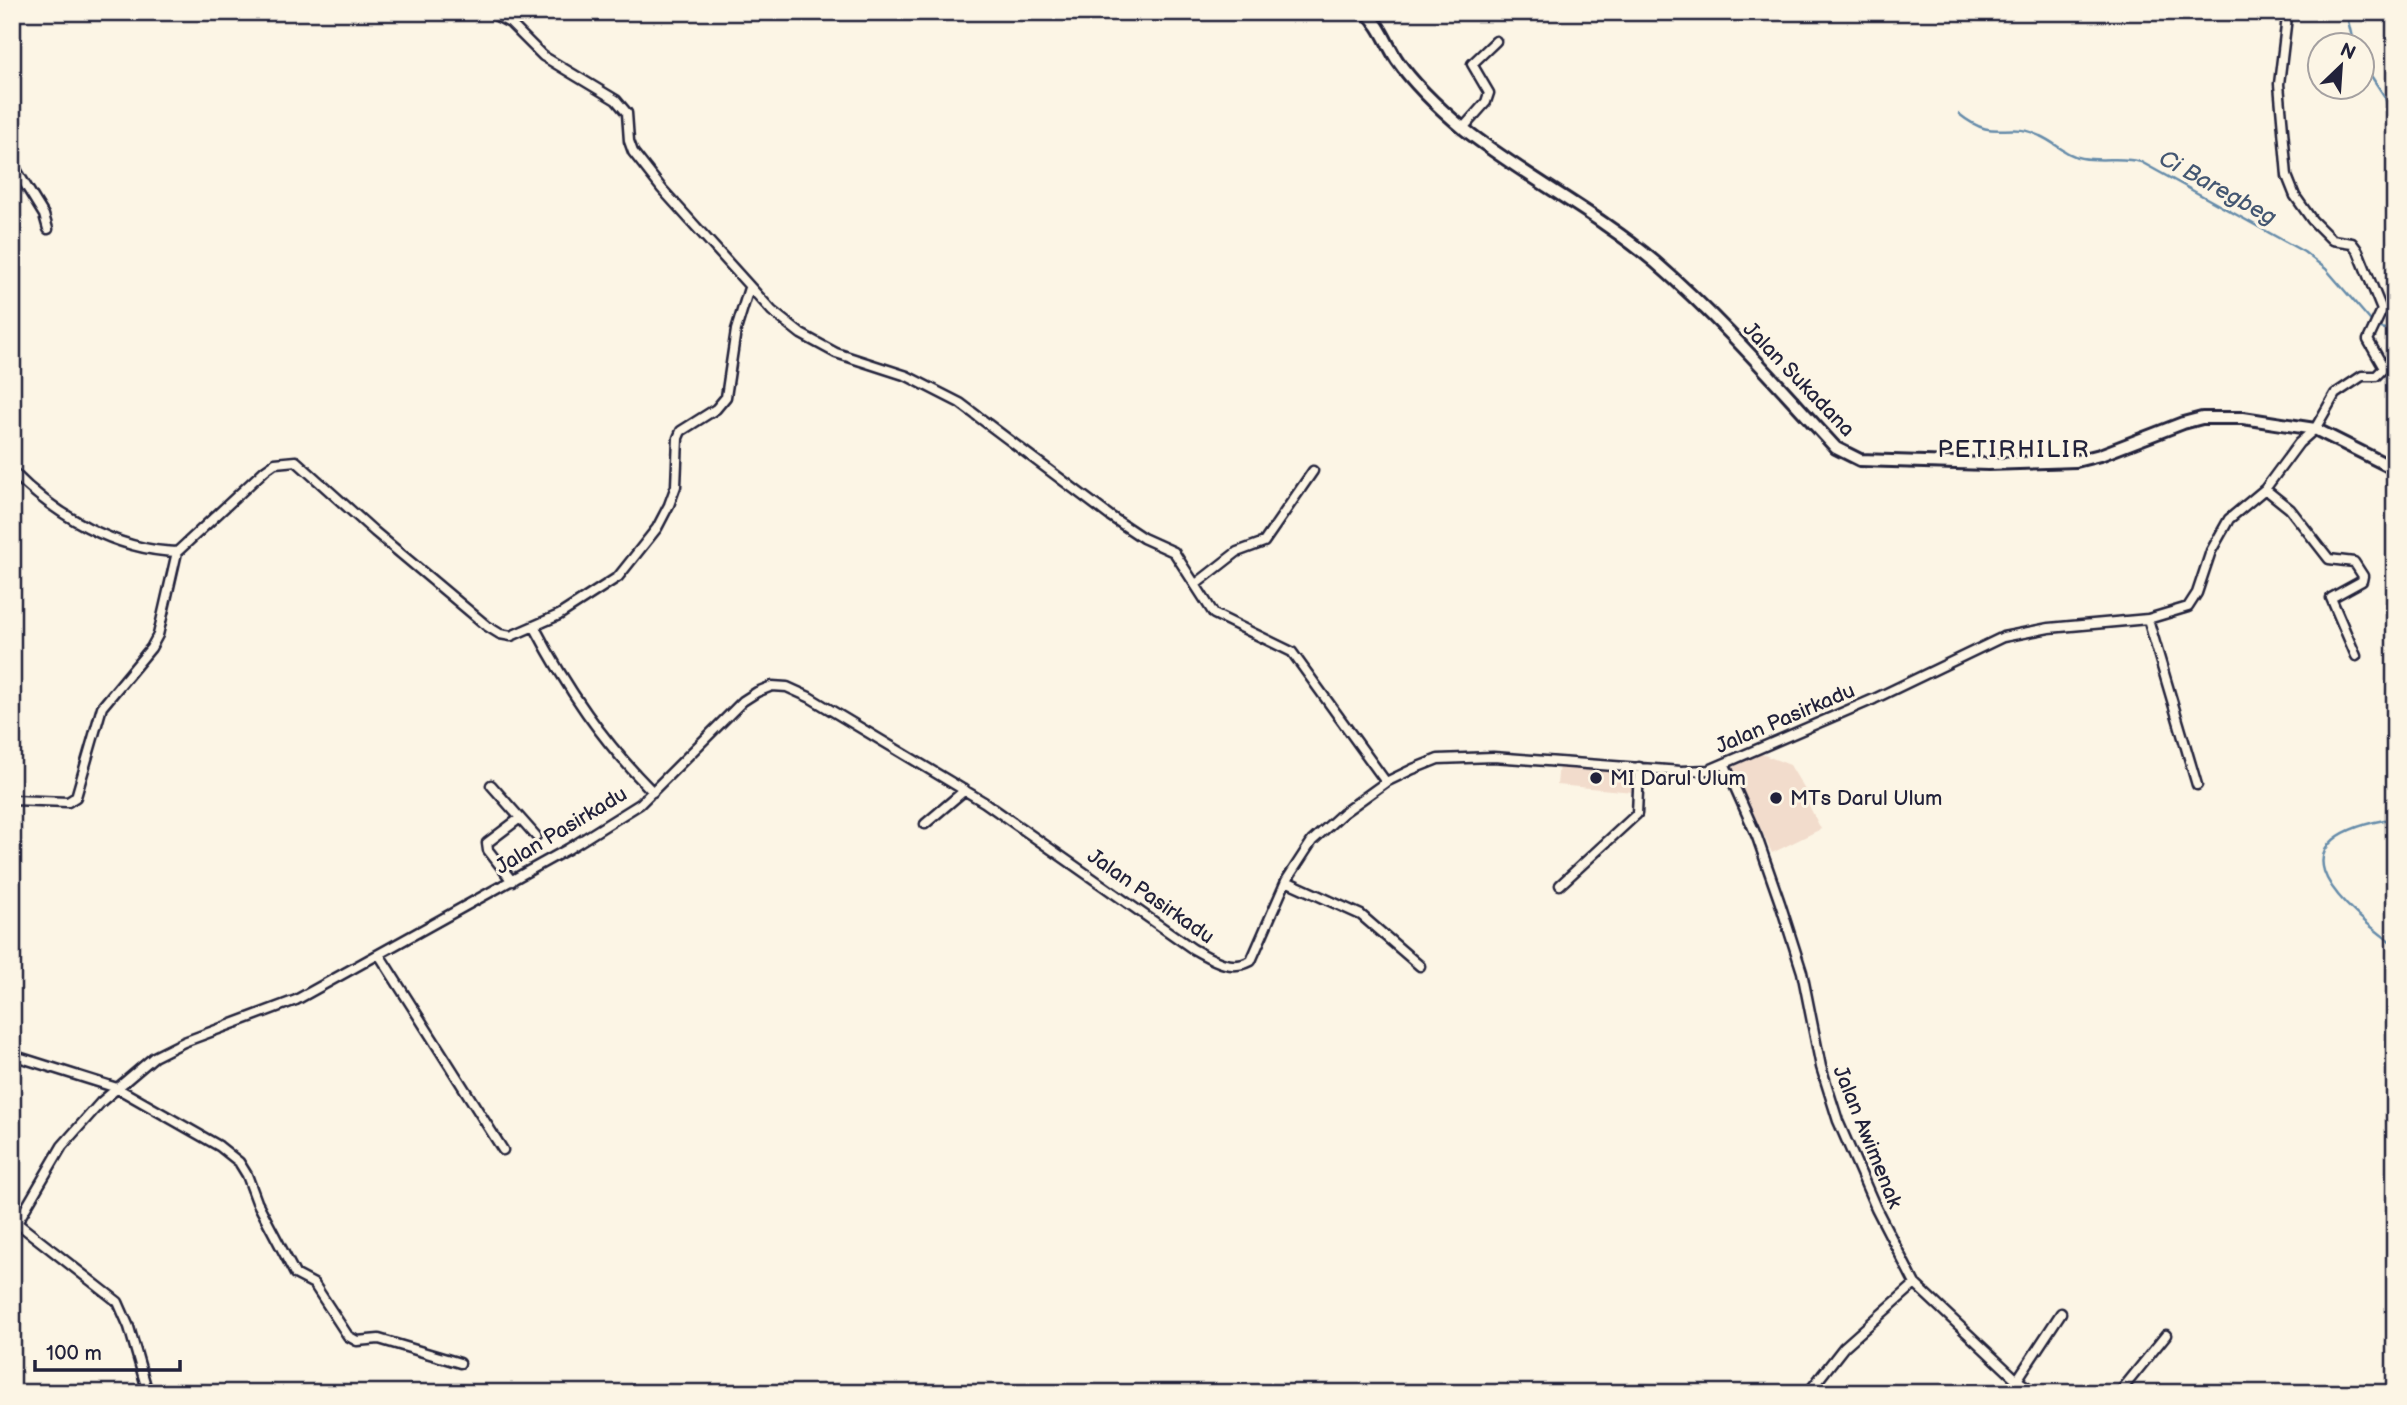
<svg xmlns="http://www.w3.org/2000/svg" width="2407" height="1405" font-family="'Balsamiq Sans',sans-serif">
  <rect width="100%" height="100%" fill="#fcf5e5"/>
  <filter id="ink" filterUnits="userSpaceOnUse"><feTurbulence type="fractalNoise" baseFrequency=".0143" numOctaves="2"/><feDisplacementMap in="SourceGraphic" scale="14" xChannelSelector="R" yChannelSelector="G"/><feConvolveMatrix kernelMatrix="1 2 1 2 8 2 1 2 1" color-interpolation-filters="sRGB"/></filter>
  <g filter="url(#ink)">
    <path fill="#f2dccc" d="M1759,753L1790,765L1805,790L1802,792L1821,829L1772,853L1732,768Z
      M1559,763L1635,771L1633,792L1557,785Z"/>
    <g fill="none" stroke-linecap="round" stroke-linejoin="round">
      <path stroke="#668caa" stroke-width="2.5" d="M2346,12L2354,46
        M2362,62L2385,97L2395,135
        M1959,114C1996,144 2006,119 2040,136C2056,143 2065,155 2082,158C2103,162 2121,156 2141,162L2304,252L2326,269L2376,327L2395,331
        M2395,818C2271,838 2330,898 2395,945"/>
      <g stroke="#22223b" stroke-width="13">
        <path id="minor" d="M489,12L510,23L543,56L616,100L627,113L629,141L633,152L662,189L772,311L801,334L836,353L907,376L960,403L1110,516L1143,538L1174,552L1214,614L1292,652L1386,782
          M1463,128L1486,102L1489,93L1472,64L1496,41
          M12,163L44,215L48,229
          M12,471C55,515 115,550 177,552L265,470L275,463L296,461L375,532L487,626L500,634L511,636L559,615L618,577L657,528L669,505L676,486L678,438L681,431L716,409L726,397L736,330L749,288
          M2265,489L2290,509L2329,559L2354,562L2363,576L2362,581L2331,598L2356,656
          M1196,584L1237,552L1264,542L1313,471
          M2148,619L2197,785
          M534,626C567,689 603,742 653,792
          M1725,765L1757,837L1780,903L1802,972L1821,1067L1838,1121L1876,1208L1915,1284L2017,1380L2036,1393
          M491,785L536,836
          M12,800L68,802L76,797L102,707L151,648L158,635L177,552
          M925,824L965,790
          M512,881L488,850L487,843L520,818
          M1286,881L1361,915L1420,966
          M1560,885L1637,814L1639,767
          M380,956L503,1150
          M12,1055L117,1088L219,1146L239,1162L247,1175L257,1202L295,1274L314,1284L348,1336L357,1341L379,1339L460,1363
          M12,1219L118,1302L129,1327L148,1393
          M17,1223L62,1146L101,1102L154,1057L184,1042L296,1000L568,849L640,804L743,701L757,692L772,686L787,687L809,697L984,802L1193,949C1212,959 1230,972 1251,961L1286,881L1312,841L1343,813L1386,782L1413,769L1438,759L1493,757L1681,771L1709,770L1874,699L2003,637L2049,628L2148,619L2188,607L2197,593L2211,551L2229,519L2265,489L2299,443L2315,429L2335,394L2362,376H2376L2384,368L2368,340L2382,310L2358,251L2352,243L2332,240L2312,220L2295,196L2287,176L2279,84L2287,17L2285,12
          M2017,1380L2061,1313
          M1808,1393L1844,1347L1915,1284
          M2119,1393L2166,1335"/>
      </g>
      <g stroke="#22223b" stroke-width="16">
        <path id="secondary" d="M1366,12C1381,26 1386,43 1397,60C1415,86 1440,109 1464,129C1525,177 1596,212 1655,262C1721,319 1778,385 1836,448L1860,460L1988,464L2076,461L2100,455L2183,423L2202,418H2243L2315,429L2395,469"/>
      </g>
      <use href="#minor" stroke="#fcf5e5" stroke-width="8"/>
      <use href="#secondary" stroke="#fcf5e5" stroke-width="10"/>
    </g>
  </g>
  <g fill="#22223b" stroke="#fcf5e5" stroke-width="2.5">
    <circle cx="1596" cy="778" r="7"/>
    <circle cx="1776" cy="798" r="7"/>
  </g>
  <g text-anchor="middle" stroke-width="6" stroke-linejoin="round" paint-order="stroke">
    <g font-size="21" fill="#22223b" stroke="#fcf5e5">
      <text transform="translate(1799 379) rotate(46)" y="7">Jalan Sukadana</text>
      <text transform="translate(1785 718) rotate(-23)" y="7">Jalan Pasirkadu</text>
      <text transform="translate(561 830) rotate(-31)" y="7">Jalan Pasirkadu</text>
      <text transform="translate(1151 896) rotate(35)" y="7">Jalan Pasirkadu</text>
      <text transform="translate(1868 1137) rotate(68)" y="7">Jalan Awimenak</text>
    </g>
    <g font-size="21" fill="#22223b" stroke="#fcf5e5" text-anchor="start">
      <text x="1610" y="785">MI Darul Ulum</text>
      <text x="1790" y="805">MTs Darul Ulum</text>
    </g>
    <g font-size="23" font-style="italic" fill="#445772" stroke="#fcf5e5">
      <text transform="translate(2218 187) rotate(29)" y="8">Ci Baregbeg</text>
    </g>
    <g font-size="24" letter-spacing="2" fill="#22223b" stroke="#fcf5e5">
      <text x="2014" y="457">PETIRHILIR</text>
    </g>
  </g>
  <rect width="2407" height="1405" fill="none" stroke="#fcf5e5" stroke-width="42"/>
  <rect x="21" y="21" width="2365" height="1363" fill="none" stroke="#22223b" stroke-width="2.5" filter="url(#ink)"/>
  <g transform="translate(2341 66) rotate(25)"><circle r="33" fill="#fcf5e5" stroke="#a5a1a1" stroke-width="2"/>
  <path d="M0-5L12 26L0 18L-12 26Z" fill="#22223b"/>
  <text y="-10" font-size="19" font-weight="bold" text-anchor="middle" fill="#22223b">N</text>
  </g>
  <path d="M35 1360v10h145v-10" fill="none" stroke="#22223b" stroke-width="3.5"/>
  <text x="46" y="1360" font-size="21" fill="#22223b" stroke="#fcf5e5" stroke-width="5" paint-order="stroke">100 m</text>
</svg>
